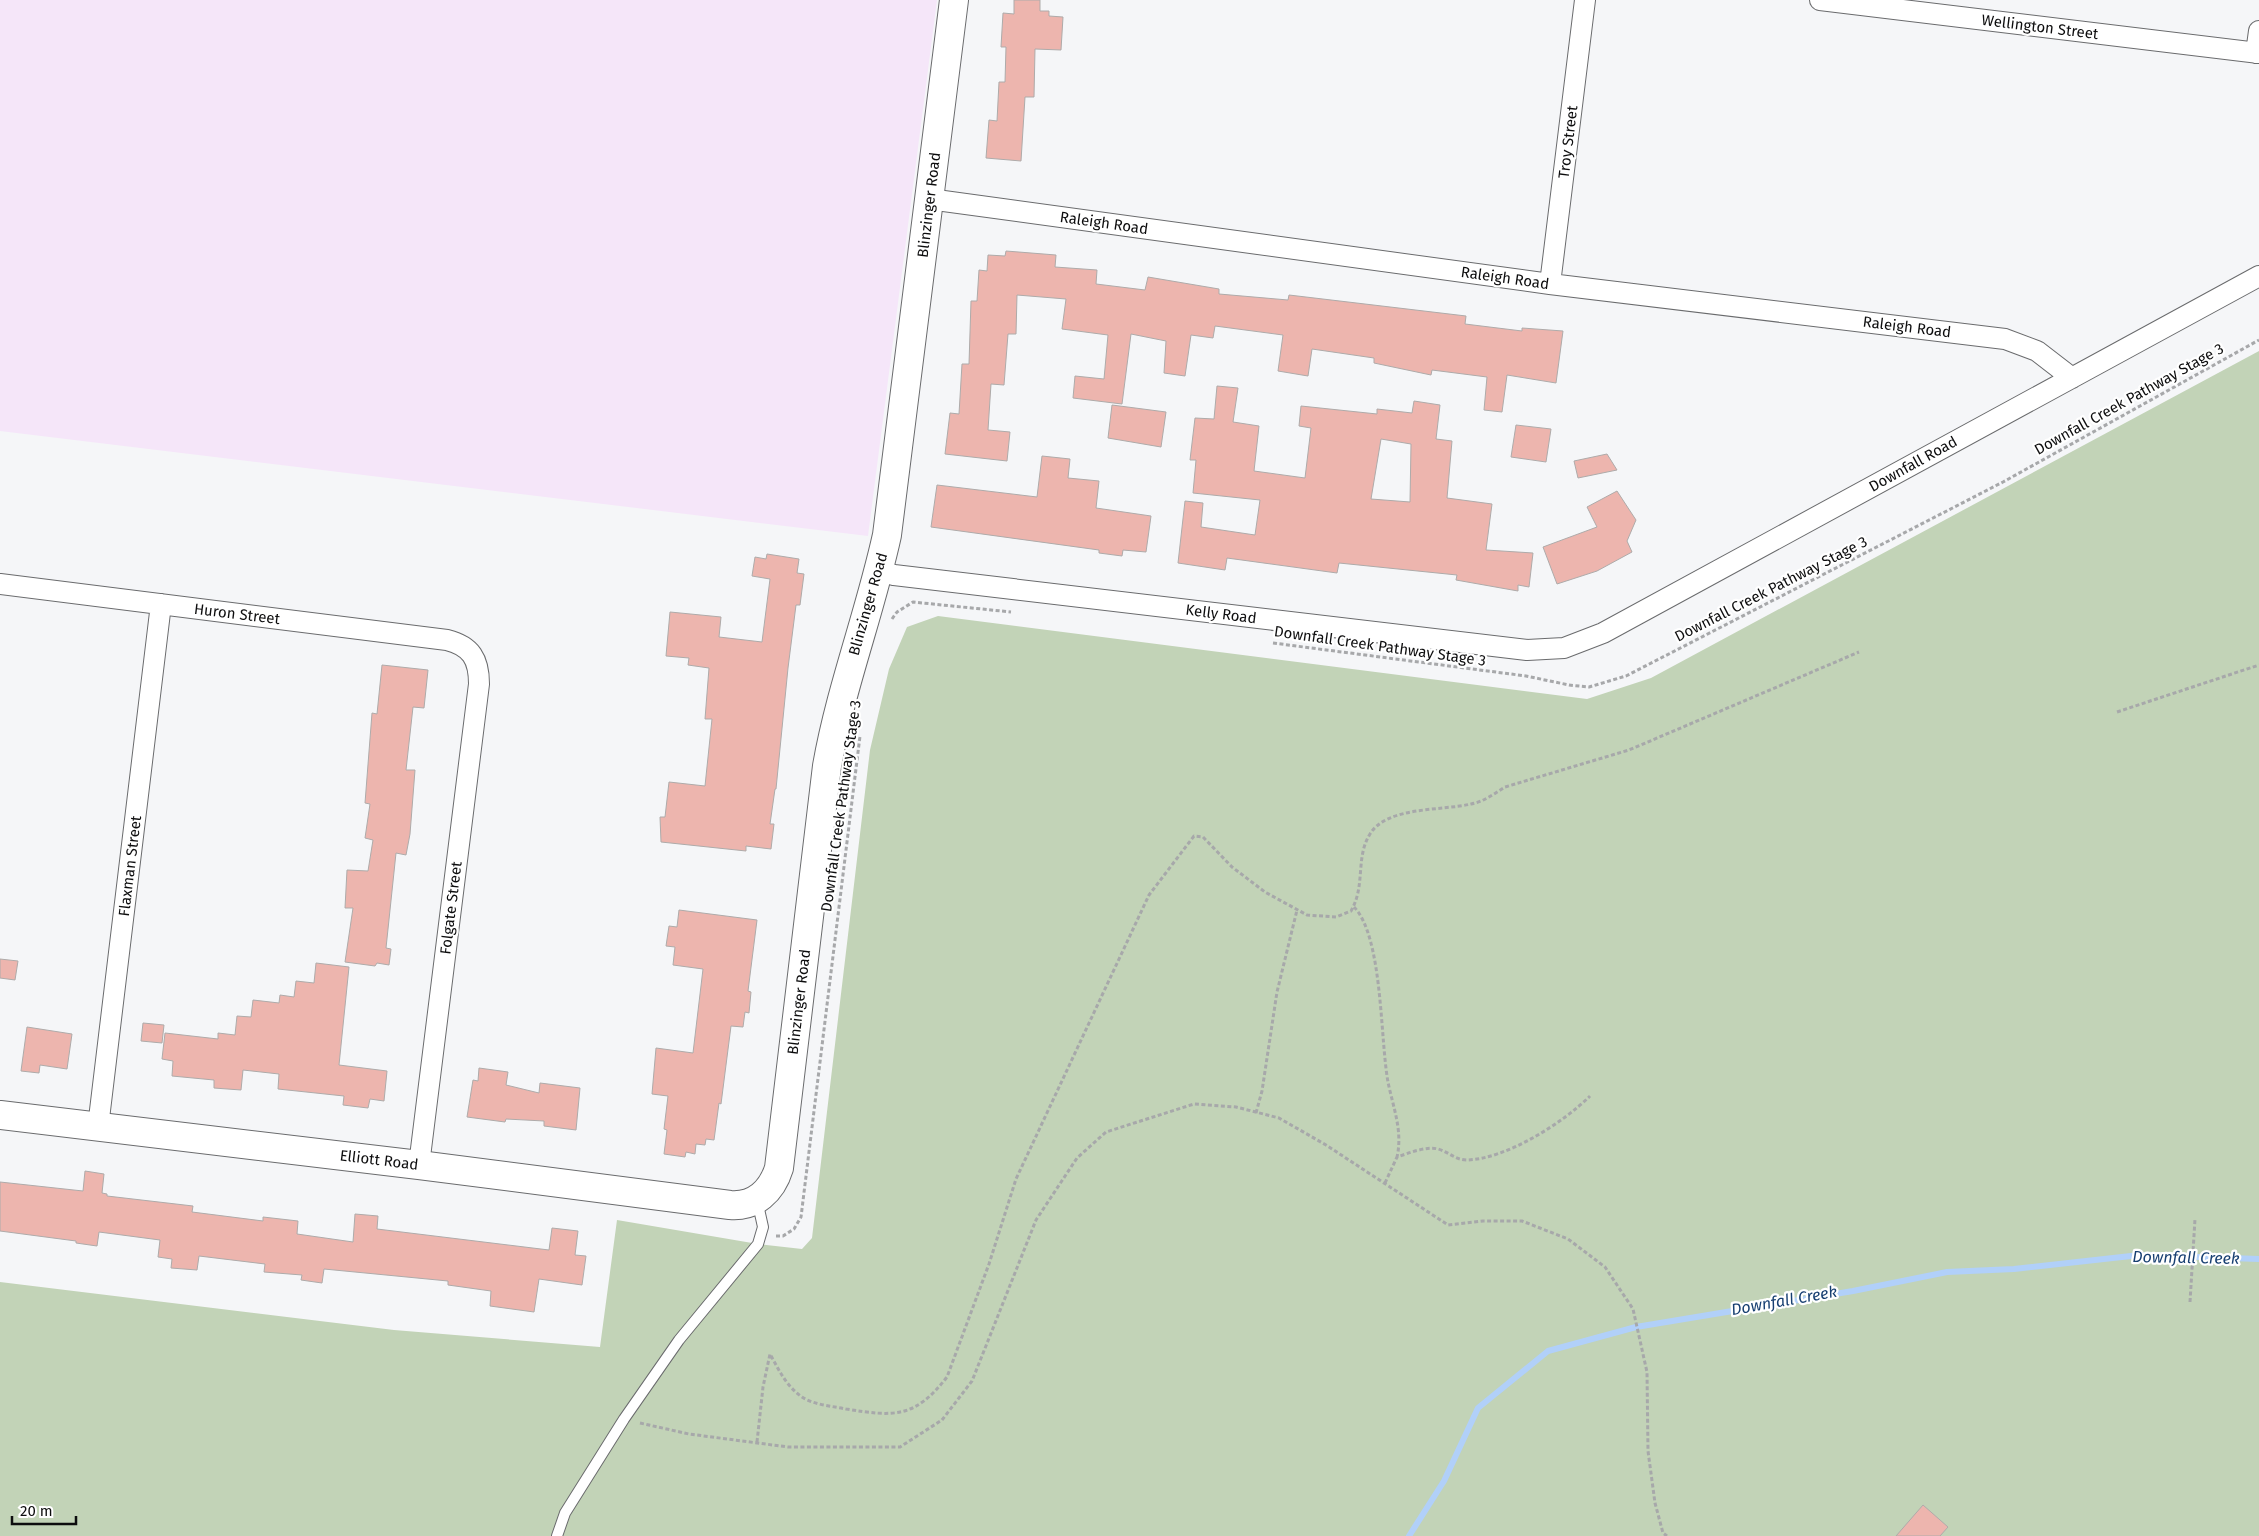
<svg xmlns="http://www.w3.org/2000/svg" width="2259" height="1536" font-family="'Fira Sans',sans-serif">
  <rect width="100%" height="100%" fill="#f5f6f8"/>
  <path fill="#f5e6f9" d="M0,0H937L868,536L0,431Z"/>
  <path fill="#c2d3b7" d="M2259,351V1536H0V1282L394,1330L600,1347L617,1220L758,1244L802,1249L812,1238L870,750L889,669L907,627L938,616L1587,699L1651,678Z"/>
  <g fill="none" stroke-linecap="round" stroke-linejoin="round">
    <path stroke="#b1d0f9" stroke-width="6" d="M1409,1536L1444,1481L1478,1408L1548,1351L1636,1327L1853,1291L1947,1272L2014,1269L2140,1255L2259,1259"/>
  </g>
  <path fill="#edb5ae" stroke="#aeabaa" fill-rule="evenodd" d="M1014,0H1040V11H1049V16L1063,17L1061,50L1035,49L1034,97H1025L1021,161L986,158L989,120L997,121L999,82H1005L1006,47H1001L1003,13L1014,14Z
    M1006,251L1056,255L1055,267L1097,270L1096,284L1145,290L1148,277L1219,289V294L1288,300L1289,295L1466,316L1465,324L1522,331V328L1563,331L1556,383L1507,375L1502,412L1484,410L1487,377L1432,370L1431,375L1374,363V358L1312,349L1308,376L1278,371L1283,335L1215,326L1213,338L1191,335L1185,376L1164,373L1166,341L1131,334L1122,404L1073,398L1075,376L1104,379L1108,335L1062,329L1066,299L1017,295L1016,334H1008L1004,385L991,384L988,430L1010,432L1007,461L945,454L950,413L959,414L962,364H969L971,301H977L979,270L987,271L988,255L1005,256Z
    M1217,386L1238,388L1233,422L1259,426L1254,471L1305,478L1311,428L1299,426L1301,406L1377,414V409L1412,413L1414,401L1440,405L1436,439L1452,441L1447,498L1492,504L1486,550L1533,553L1529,587L1518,585V591L1456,580L1457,575L1339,563L1337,573L1227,558L1225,570L1178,563L1185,501L1203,503L1201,527L1255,535L1260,500L1193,493L1196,460H1190L1195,418L1214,419ZM1381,439L1411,444L1410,502L1371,499Z
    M1112,405L1166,412L1161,447L1108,438Z
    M1516,425L1551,429L1546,462L1511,457Z
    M1607,454L1617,470L1578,478L1574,461Z
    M1042,456L1070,459L1068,478L1099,481L1096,508L1151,516L1146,552L1123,550L1122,556L1099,553V550L931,527L937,485L1037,497Z
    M1617,491L1636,520L1627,541L1632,552L1597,571L1557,584L1543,547L1597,527L1587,507Z
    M767,554L799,559L797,573L804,574L800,605H796L788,668L776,789H775L770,824H774L771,849L746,846V851L661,842L660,817H665L669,782L705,786L712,719H705L709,668L688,665L689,658L666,656L670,612L721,617L719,637L762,642L770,579L752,576L755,557L766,559Z
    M382,665L428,670L424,708L413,707L406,770H415L410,834L406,855L396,853L386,948L391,949L389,965L377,963L375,966L345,962L353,908H345L347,870L368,871L373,840L365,838L370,804L365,803L372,713L377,714Z
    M679,910L757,920L748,991L751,992L749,1013L745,1012L743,1027L731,1026L721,1104L719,1103L714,1140L706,1139L705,1145L696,1144L695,1154L686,1152L685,1157L664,1154L667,1130L664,1129L668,1096L652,1094L656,1048L693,1053L703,969L673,965L675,947L666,946L669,926L677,927Z
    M0,959L18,961L15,980L0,978Z
    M316,963L349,967L339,1065L387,1071L384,1101L370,1099L368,1108L343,1105L344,1096L278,1089L279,1074L243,1070L241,1090L214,1088V1080L172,1076L173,1061L162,1059L165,1033L218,1039V1033L235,1035L237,1016L251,1017L253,1000L279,1003L280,995L294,997L296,981L314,983Z
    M143,1023L164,1025L162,1043L141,1041Z
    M27,1027L72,1034L67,1069L40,1065L39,1073L21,1071Z
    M479,1068L508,1072L506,1085L539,1093L540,1083L580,1088L576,1130L544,1126V1121L506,1119L505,1122L467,1117L473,1080L478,1081Z
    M85,1171L104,1174L102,1193L107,1194V1196L193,1206L192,1212L263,1221V1217L298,1221L297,1234L353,1242L355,1214L378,1216L377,1229L549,1250L552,1228L578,1231L575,1255L586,1256L582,1285L539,1279L534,1312L490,1306L491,1291L448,1285V1281L324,1269L322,1283L301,1280L302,1275L264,1272L265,1264L199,1256L197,1270L171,1268L172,1259L158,1257L160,1240L99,1232L97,1246L76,1243V1241L0,1231V1182L83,1191Z
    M1923,1505L1948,1527L1940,1536H1896Z"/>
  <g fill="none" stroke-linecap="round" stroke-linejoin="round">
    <g stroke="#6a6b6d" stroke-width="12">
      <path id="lane" d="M557,1536L565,1513L624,1419L679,1340L758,1244L763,1227L757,1200"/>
    </g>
    <g stroke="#6a6b6d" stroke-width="22">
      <path id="street" d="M1820,0L2259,53
        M2256,53L2259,31
        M929,199L1550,284L2005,339L2037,351L2072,378
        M1550,284L1585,0
        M879,571L894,575L1527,650L1564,648L1603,633L2259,276
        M0,584L447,640C471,646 479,659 479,684L419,1165
        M98,1127L161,604"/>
    </g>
    <g stroke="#6a6b6d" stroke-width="30">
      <path id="secondary" d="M0,1115L419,1165L730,1205C755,1207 772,1191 779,1168L827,766C841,687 870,613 887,535L954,0"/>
    </g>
    <path stroke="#a7a8aa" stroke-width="3" stroke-dasharray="4 2.5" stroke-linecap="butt" d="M892,619L897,612L913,602L1011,612
      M1273,643L1526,676L1569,685L1589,687L1626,676L2003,482L2259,340
      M2117,712L2259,665
      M1354,907C1383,937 1380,1039 1388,1082C1393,1107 1403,1131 1397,1157
      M1256,1113L1262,1091L1277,992L1297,910
      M1385,1183L1397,1157C1409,1153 1426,1146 1438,1149C1449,1152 1455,1160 1467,1160C1506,1159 1563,1123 1590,1096
      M776,1236H783L794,1229L801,1217L860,736
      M2190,1302L2195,1219
      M640,1423L689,1434L788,1447H900L942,1420L972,1381L1036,1220L1077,1158L1106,1132L1194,1104L1236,1107L1279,1118L1326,1145L1448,1225L1483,1221H1522L1568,1239L1605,1267L1633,1309L1647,1372L1648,1451L1655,1503L1663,1533L1667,1536
      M757,1442L763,1387L770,1354C779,1370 786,1386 802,1397C814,1405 832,1406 846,1409C895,1417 915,1418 947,1377L989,1264L1016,1179L1149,895L1194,836L1203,837L1232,867L1265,892L1307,915L1336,917L1351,911C1366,885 1355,858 1370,834C1387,806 1442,811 1471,804C1483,802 1494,794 1505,787L1629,750L1859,652"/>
    <use href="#lane" stroke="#fff" stroke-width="10"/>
    <use href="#street" stroke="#fff" stroke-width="20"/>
    <use href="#secondary" stroke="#fff" stroke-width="28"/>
  </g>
  <g text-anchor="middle" stroke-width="4.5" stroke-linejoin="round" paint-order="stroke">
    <g font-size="15" fill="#0d0d0e" stroke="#fff">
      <text transform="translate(2040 27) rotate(7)" y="5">Wellington Street</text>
      <text transform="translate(1568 142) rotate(-83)" y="5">Troy Street</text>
      <text transform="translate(929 205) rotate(-83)" y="5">Blinzinger Road</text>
      <text transform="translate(1104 223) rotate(8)" y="5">Raleigh Road</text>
      <text transform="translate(1505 278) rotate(8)" y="5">Raleigh Road</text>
      <text transform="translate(1907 327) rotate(7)" y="5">Raleigh Road</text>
      <text transform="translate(2129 399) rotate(-29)" y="5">Downfall Creek Pathway Stage 3</text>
      <text transform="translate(1913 464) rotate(-29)" y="5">Downfall Road</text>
      <text transform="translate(1771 589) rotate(-27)" y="5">Downfall Creek Pathway Stage 3</text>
      <text transform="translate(868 604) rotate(-74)" y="5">Blinzinger Road</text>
      <text transform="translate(237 614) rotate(7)" y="5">Huron Street</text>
      <text transform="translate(1221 614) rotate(7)" y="5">Kelly Road</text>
      <text transform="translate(1380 646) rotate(8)" y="5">Downfall Creek Pathway Stage 3</text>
      <text transform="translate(841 806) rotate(-82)" y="5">Downfall Creek Pathway Stage 3</text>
      <text transform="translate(130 866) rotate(-83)" y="5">Flaxman Street</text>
      <text transform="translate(451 908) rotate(-83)" y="5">Folgate Street</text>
      <text transform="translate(799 1002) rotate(-83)" y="5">Blinzinger Road</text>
      <text transform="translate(379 1160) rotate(7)" y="5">Elliott Road</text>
    </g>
    <g font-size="16" font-style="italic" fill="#173f71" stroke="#fff">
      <text transform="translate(2186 1257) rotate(1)" y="6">Downfall Creek</text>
      <text transform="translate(1784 1300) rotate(-10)" y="6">Downfall Creek</text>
    </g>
  </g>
  <path d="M12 1516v8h64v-8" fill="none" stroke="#0d0d0e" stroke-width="2.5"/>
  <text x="20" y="1516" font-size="15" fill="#0d0d0e" stroke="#ffffff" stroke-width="4" paint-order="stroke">20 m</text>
</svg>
